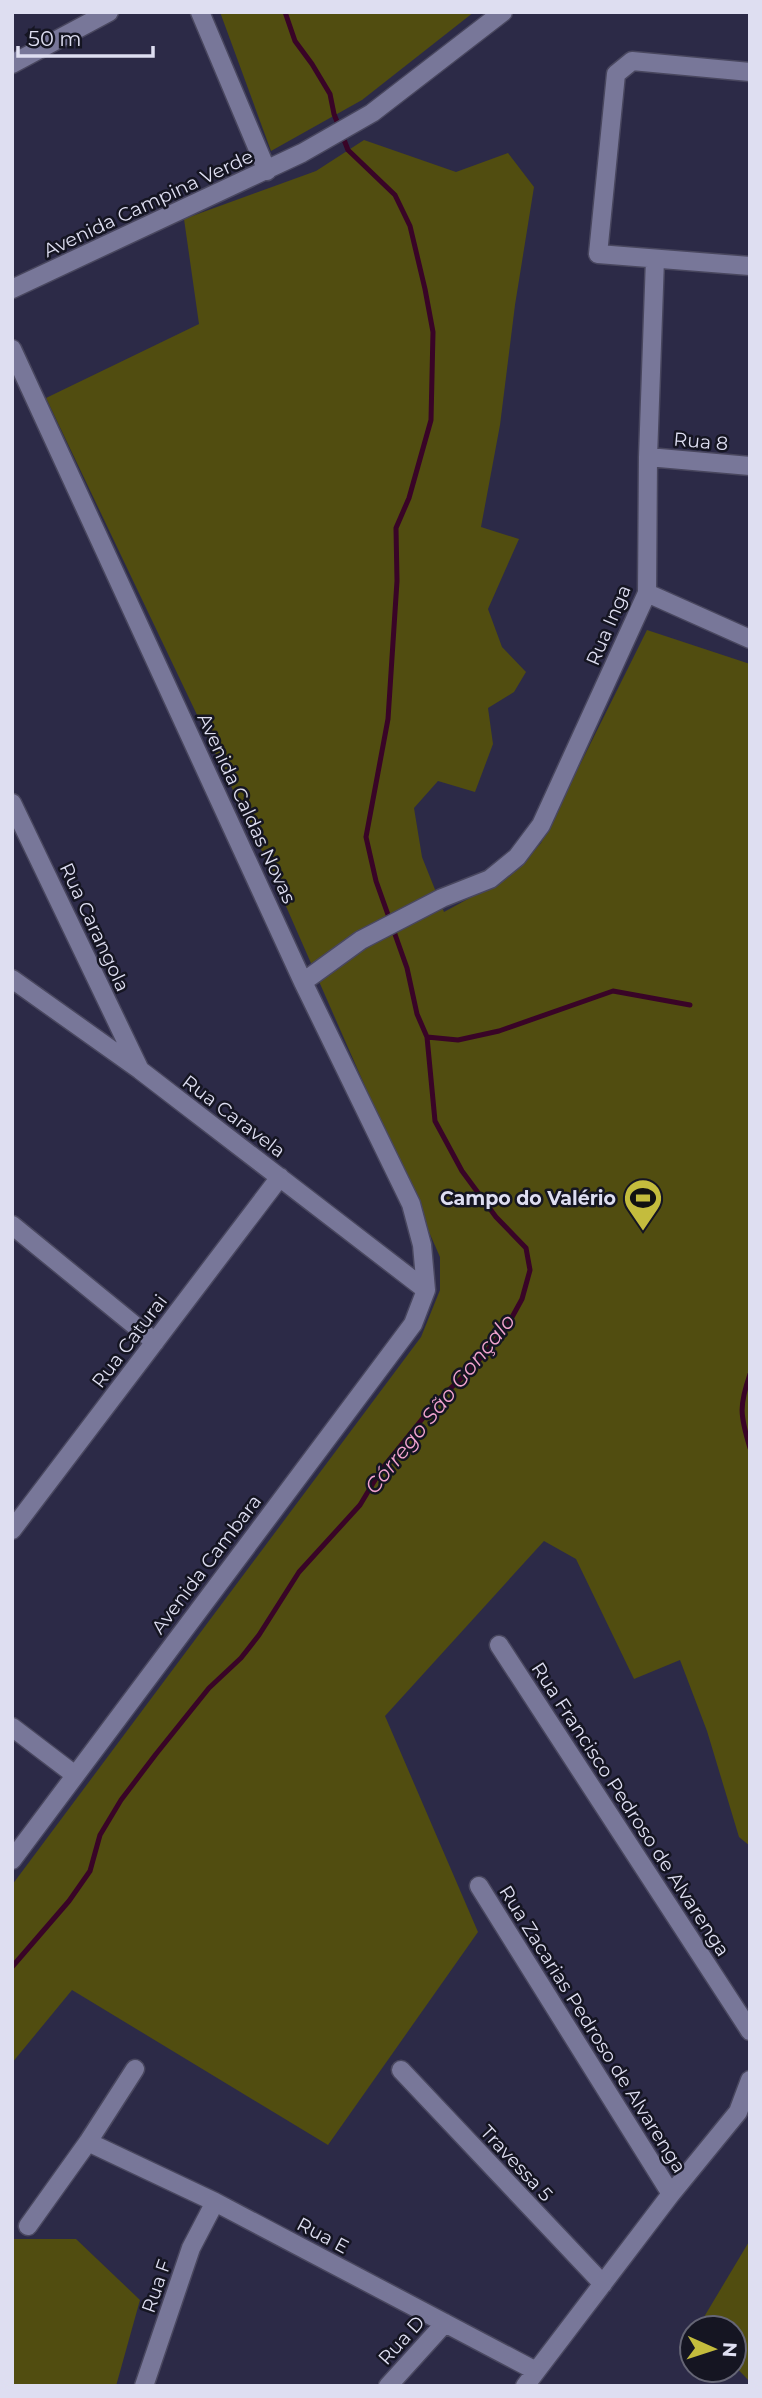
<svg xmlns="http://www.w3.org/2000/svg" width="762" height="2398" font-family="Montserrat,sans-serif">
  <rect width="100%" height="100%" fill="#2c2a47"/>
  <path fill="#514d10" d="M220,12H474L362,100L271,151Z
    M364,140L456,172L508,153L534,187L515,305L500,425L481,527L519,539L488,609L502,647L526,672L514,692L488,708L493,744L475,792L438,781L414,808L422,857L444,912L510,876L541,843L647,630L750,664V1846L739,1837L707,1731L680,1660L634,1679L576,1559L544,1541L385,1716L478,1932L328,2145L72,1990L12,2063V1885L421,1337L440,1290V1257L260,847L46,398L199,324L184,219L316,171Z
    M12,2239H76L140,2300L116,2386H12Z
    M750,2240V2382L734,2365V2328H710L704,2317Z"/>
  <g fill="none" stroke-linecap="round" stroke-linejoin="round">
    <path stroke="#390427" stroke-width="5" d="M427,1037L458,1040L499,1031L613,991L690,1005
      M750,1374C739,1406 740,1415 750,1448
      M12,1967L69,1901L90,1871L100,1835L121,1800L156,1754L209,1688L241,1658L259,1635L299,1572L360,1505L381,1470L436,1402L469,1371L505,1330L522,1299L530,1270L526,1248L496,1217L462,1171L435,1121L427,1037L417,1014L407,968L376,881L366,837L388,719L397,581L396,528L409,498L431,420L433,332L425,289L410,226L395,195L348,150L334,114L330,94L312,64L295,41L285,12"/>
    <g stroke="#49475f" stroke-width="21">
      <path id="street" d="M200,12L267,171
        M12,64L109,12
        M750,72L632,61L616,74L598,254L750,266
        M12,289L302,153L372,113L503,12
        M12,349L303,982L411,1204L422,1245L426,1290L413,1324L12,1860
        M648,457L750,466
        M647,593L750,639
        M12,803L139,1068
        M12,979L140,1070L426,1290
        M303,982L361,940L442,898L490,879L517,857L541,825L647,593L648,457L655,259
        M12,1225L155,1342
        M12,1530L280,1177
        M499,1645L750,2031
        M12,1727L75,1775
        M479,1886L671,2194
        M401,2070L603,2284
        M88,2142L215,2202L536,2371
        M28,2226L88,2142L135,2069
        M144,2386L191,2248L215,2202
        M388,2386L445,2323
        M525,2386L671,2194L738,2112L750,2080"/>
    </g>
    <use href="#street" stroke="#787799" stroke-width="18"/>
  </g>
  <defs>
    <g id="stadium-pin" transform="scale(2.0125)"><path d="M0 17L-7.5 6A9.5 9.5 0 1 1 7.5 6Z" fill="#c4bc3d" stroke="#151522"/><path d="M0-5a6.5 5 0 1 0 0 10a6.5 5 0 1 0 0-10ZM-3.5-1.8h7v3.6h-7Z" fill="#111"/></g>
  </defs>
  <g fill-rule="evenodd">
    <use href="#stadium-pin" x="643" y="1198"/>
  </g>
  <g text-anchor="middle" stroke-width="5" stroke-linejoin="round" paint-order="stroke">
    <g font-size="19" fill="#dedef1" stroke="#151522">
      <text transform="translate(148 203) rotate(-25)" y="7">Avenida Campina Verde</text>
      <text transform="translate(701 441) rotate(5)" y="7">Rua 8</text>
      <text transform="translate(608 625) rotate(-67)" y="7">Rua Inga</text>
      <text transform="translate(247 808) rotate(65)" y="7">Avenida Caldas Novas</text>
      <text transform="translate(95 927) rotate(65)" y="7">Rua Carangola</text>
      <text transform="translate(234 1116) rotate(37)" y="7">Rua Caravela</text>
      <text transform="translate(129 1341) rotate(-53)" y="7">Rua Caturai</text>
      <text transform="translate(206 1564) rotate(-53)" y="7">Avenida Cambara</text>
      <text transform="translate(631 1809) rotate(57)" y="7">Rua Francisco Pedroso de Alvarenga</text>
      <text transform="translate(593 2029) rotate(58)" y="7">Rua Zacarias Pedroso de Alvarenga</text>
      <text transform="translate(517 2163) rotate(47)" y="7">Travessa 5</text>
      <text transform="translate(323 2235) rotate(28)" y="7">Rua E</text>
      <text transform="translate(156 2286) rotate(-71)" y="7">Rua F</text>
      <text transform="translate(401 2340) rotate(-48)" y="7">Rua D</text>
    </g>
    <g font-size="19" font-weight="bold" fill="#dedef1" stroke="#151522" text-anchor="end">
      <text x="616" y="1205">Campo do Valério</text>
    </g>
    <g font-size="21" font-style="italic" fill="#f2a3cf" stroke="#151522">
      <text transform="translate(440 1404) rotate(-51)" y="7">Córrego São Gonçalo</text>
    </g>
  </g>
  <rect width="762" height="2398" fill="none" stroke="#dedef1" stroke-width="28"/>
  <g transform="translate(713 2349) rotate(93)"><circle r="33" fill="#151522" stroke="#656575" stroke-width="2"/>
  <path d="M0-5L12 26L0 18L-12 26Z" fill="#c4bc3d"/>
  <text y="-10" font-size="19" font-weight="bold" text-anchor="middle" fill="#dedef1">N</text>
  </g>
  <path d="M18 46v10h135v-10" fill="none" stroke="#dedef1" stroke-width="3.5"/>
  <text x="28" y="46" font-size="21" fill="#dedef1" stroke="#151522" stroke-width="5" paint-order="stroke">50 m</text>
</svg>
